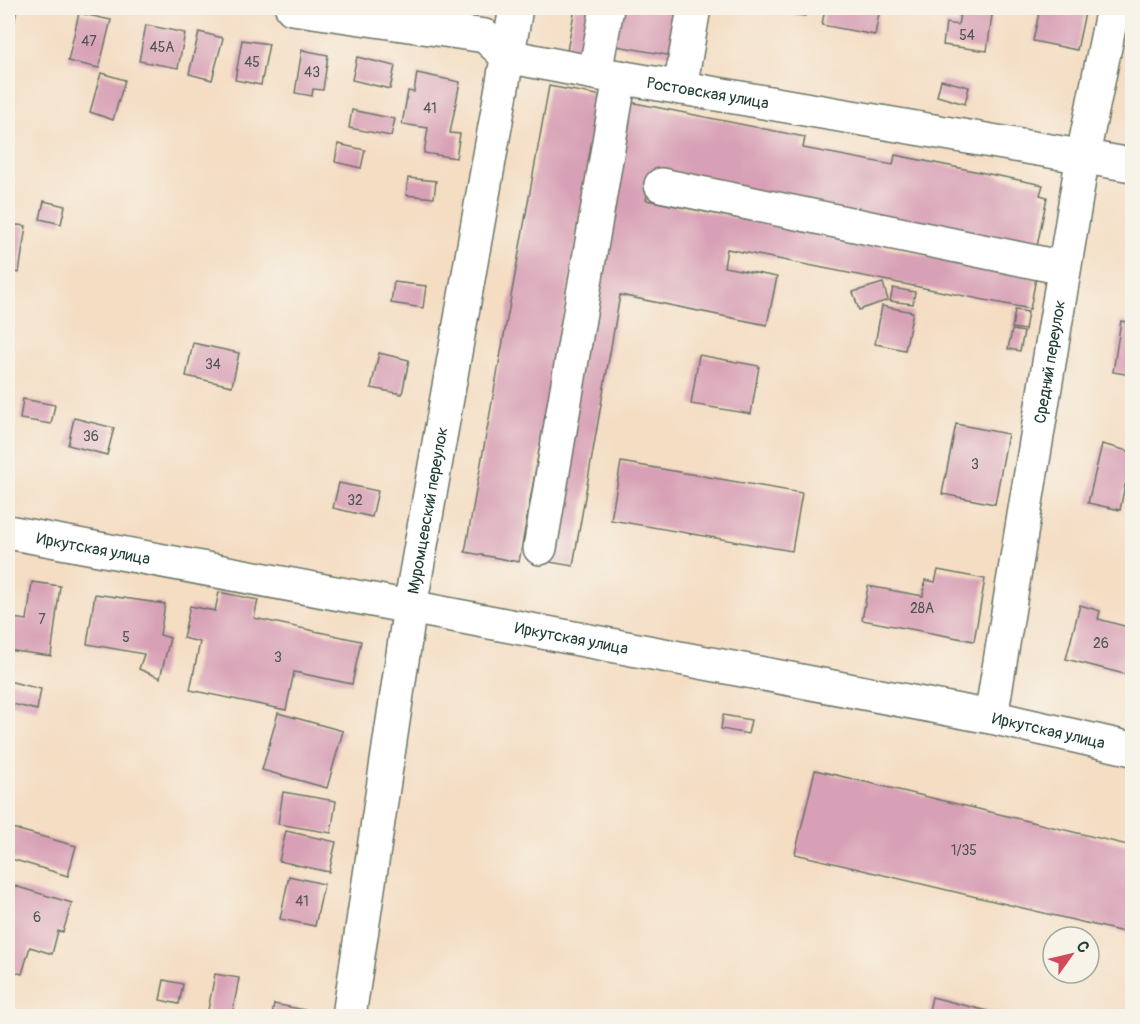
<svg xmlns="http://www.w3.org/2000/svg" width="1140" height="1024" font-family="Pangolin,sans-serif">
  <rect width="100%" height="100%" fill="#f7f3e8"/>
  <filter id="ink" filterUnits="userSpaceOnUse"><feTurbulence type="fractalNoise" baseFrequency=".0167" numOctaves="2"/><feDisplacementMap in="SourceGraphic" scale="12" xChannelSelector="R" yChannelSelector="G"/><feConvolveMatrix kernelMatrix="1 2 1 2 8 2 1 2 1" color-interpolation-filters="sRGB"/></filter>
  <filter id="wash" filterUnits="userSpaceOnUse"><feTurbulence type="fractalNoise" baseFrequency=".008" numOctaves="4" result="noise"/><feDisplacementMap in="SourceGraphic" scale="24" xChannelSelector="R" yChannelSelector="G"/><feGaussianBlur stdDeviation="1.35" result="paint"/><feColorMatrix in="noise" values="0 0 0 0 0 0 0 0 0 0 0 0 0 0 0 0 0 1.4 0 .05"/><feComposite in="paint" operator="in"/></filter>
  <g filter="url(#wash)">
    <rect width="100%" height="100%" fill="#f4ddc3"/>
    <g id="blocks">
      <path fill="#d8a0b6" d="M8,8H17L11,40L8,39Z
        M575,8H598L590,55L567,51Z
        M618,8H681L672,56L611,45Z
        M765,8H807L805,16L765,10Z
        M825,8H880L875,35L822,25Z
        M961,8H993L987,51L943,45L946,23L958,25Z
        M1040,8H1086L1077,50L1033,41Z
        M79,13L111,20L99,68L68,61Z
        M146,25L185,33L178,68L139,61Z
        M199,32L223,38L212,80L189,74Z
        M242,40L269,44L261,85L235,80Z
        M302,50L328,55L323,90L313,89L312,96L295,93Z
        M357,57L395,66L390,89L352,80Z
        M101,73L125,80L113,120L90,112Z
        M417,73L460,82L450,133L460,134L456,158L424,153L428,128L402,124L408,91L414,92Z
        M941,80L969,87L965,104L937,96Z
        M549,86L603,96L519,562L465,552Z
        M625,101L805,137L803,148L893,165L895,155L1043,185L1040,195L1047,197L1036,251L651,174L646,200L1036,278L1030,309L727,249L724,267L777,277L767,325L620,295L573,566L543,561Z
        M352,110L395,119L391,136L349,128Z
        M338,144L365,150L361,168L335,162Z
        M408,178L436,181L434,198L406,195Z
        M44,201L65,206L61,224L40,219Z
        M8,224L26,226L19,273L13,272L11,287L8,286Z
        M394,282L426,286L423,308L391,303Z
        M883,283L888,300L859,310L853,292Z
        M893,288L915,292L913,304L890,301Z
        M882,306L913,312L905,350L875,344Z
        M1015,310L1028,312L1025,330L1012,328Z
        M1121,321L1132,323V375L1113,372Z
        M1012,330L1024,332L1020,351L1008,349Z
        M193,343L239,353L232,386L186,376Z
        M379,353L409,360L402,394L371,388Z
        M699,355L759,366L751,414L691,404Z
        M23,399L55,405L51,424L20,419Z
        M74,418L114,428L107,455L68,445Z
        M956,424L1008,434L995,504L942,494Z
        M1102,444L1132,452V487L1125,485L1120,510L1088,503Z
        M621,462L802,493L792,551L611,520Z
        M339,483L378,491L372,517L333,508Z
        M938,570L985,579L974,641L862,620L868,586L923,596L925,580L935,582Z
        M32,582L60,586L51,656L8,650L13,618L27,620Z
        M219,592L258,600L254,618L361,641L352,684L294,672L286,710L190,690L200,642L183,638L190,606L215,611Z
        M95,594L165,604L160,635L170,638L160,678L139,669L144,654L87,644Z
        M1080,605L1100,611L1098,619L1132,628V676L1066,659Z
        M8,681L41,689L37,710L8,703Z
        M278,713L343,731L327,788L262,770Z
        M723,715L751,720L748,734L721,729Z
        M815,770L1132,846V934L795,854Z
        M283,792L336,801L331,833L278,824Z
        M8,827L76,846L68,876L8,858Z
        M286,831L336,842L329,872L279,861Z
        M289,876L324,884L315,926L280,919Z
        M11,885L72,903L63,932L58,931L52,954L30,947L22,974L8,970V896Z
        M215,974L239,978L232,1016L207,1015Z
        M164,980L183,984L179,1004L160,1000Z
        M932,997L1007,1016H928Z
        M274,1004L310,1011L309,1016H272Z"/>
    </g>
  </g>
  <g filter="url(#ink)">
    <use href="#blocks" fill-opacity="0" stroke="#6a7566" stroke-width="1.5"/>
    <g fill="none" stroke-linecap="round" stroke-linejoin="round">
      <g stroke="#6a7566" stroke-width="36">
        <g id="minor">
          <path id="s1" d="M292,8L485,36L507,56L595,73L1132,165"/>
          <path d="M595,73L607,8"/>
          <path d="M680,88L694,8"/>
          <path d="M661,185L1064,268"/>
          <path id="s2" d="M8,532L410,607L516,8"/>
          <path d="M540,548L620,77"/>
          <path id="s3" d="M991,717L1083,155L1113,8"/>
        </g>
      </g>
      <g stroke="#6a7566" stroke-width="36">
        <g id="major">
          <path id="s4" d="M349,1016L410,607L991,717L1132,749"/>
        </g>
      </g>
      <use href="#minor" stroke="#fff" stroke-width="33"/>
      <use href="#major" stroke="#fff" stroke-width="33"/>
    </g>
  </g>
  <g text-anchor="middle" stroke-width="5" stroke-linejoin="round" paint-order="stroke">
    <g font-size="14" fill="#4d5654">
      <text x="967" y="40">54</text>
      <text x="89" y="46">47</text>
      <text x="162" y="52">45А</text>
      <text x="252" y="67">45</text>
      <text x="312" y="77">43</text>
      <text x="430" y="113">41</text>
      <text x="213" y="369">34</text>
      <text x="91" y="441">36</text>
      <text x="975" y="469">3</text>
      <text x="355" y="505">32</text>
      <text x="922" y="613">28А</text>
      <text x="42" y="624">7</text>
      <text x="126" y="642">5</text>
      <text x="1101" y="648">26</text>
      <text x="278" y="662">3</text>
      <text x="964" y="855">1/35</text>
      <text x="302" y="906">41</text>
      <text x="37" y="922">6</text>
    </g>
    <g font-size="16" fill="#1f3d34" stroke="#f7f3e8">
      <text dy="6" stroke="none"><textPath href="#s1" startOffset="429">Ростовская улица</textPath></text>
      <text dy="6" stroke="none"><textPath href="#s3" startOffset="360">Средний переулок</textPath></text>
      <text dy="6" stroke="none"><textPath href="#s2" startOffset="507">Муромцевский переулок</textPath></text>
      <text dy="6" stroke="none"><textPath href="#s2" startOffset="87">Иркутская улица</textPath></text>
      <text dy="6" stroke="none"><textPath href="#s4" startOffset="578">Иркутская улица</textPath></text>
      <text dy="6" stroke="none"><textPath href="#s4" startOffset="1064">Иркутская улица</textPath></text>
    </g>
  </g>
  <rect width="1140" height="1024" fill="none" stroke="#f7f3e8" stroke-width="30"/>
  <g transform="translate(1071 955) rotate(56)"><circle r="28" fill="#f7f3e8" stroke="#a1aaa0" stroke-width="1.5"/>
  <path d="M0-4.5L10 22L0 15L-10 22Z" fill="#d1495b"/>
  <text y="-9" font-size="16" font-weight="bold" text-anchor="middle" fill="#1f3d34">С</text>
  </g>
</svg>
